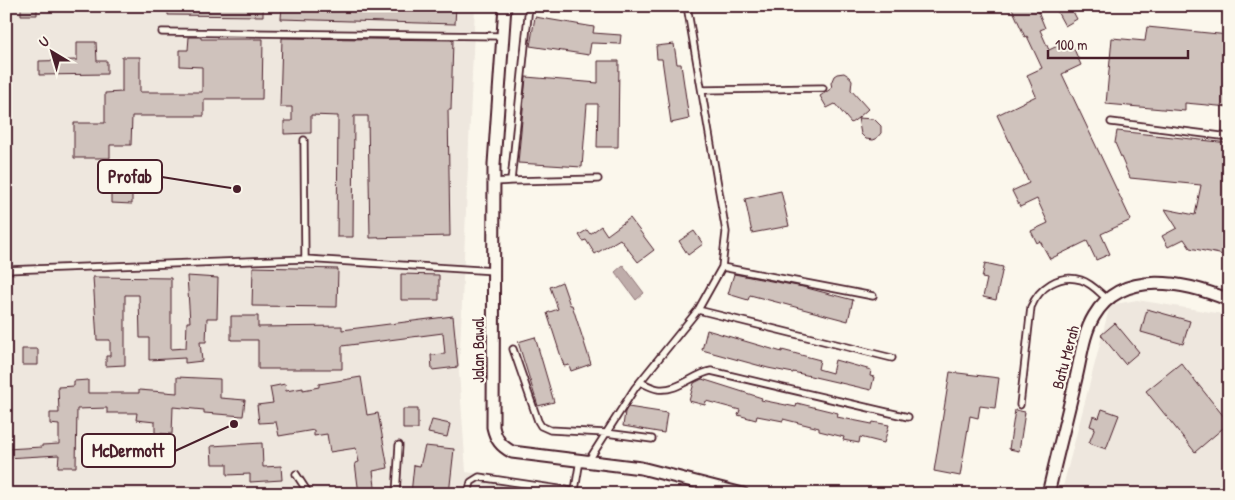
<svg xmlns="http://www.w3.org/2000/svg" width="1235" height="500" font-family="'Patrick Hand',sans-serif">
  <rect width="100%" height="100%" fill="#fbf7ec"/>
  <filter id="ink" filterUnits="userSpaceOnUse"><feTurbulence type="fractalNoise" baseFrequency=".02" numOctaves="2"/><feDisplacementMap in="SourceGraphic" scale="10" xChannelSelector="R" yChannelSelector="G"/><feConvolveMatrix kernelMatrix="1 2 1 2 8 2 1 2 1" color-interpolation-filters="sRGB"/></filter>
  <g filter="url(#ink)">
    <path fill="#eee7de" d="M6,6H475L459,372L466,472L624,494H6Z
      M1137,300L1229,315V494H1061L1110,305Z"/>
    <path fill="#bfadaa" stroke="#907477" d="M623,265L644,293L636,300L615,272Z"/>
    <path fill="#cfc2bc" stroke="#4a1f2b" d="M21,6H37V15H21Z
      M168,6H263V16L168,15Z
      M282,6H456L455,24L281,19Z
      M1011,6H1036L1045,28L1040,30L1049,50L1070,40L1081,65L1062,74L1131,220L1101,234L1110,254L1096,260L1087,241L1050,259L1040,241L1037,243L1031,231L1048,223L1037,199L1020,207L1012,191L1029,183L997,115L1036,96L1027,75L1042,68L1027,36L1025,37Z
      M1054,6H1070L1077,19L1065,26Z
      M535,17L594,27L593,33L621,35L620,44L591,43L589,55L530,46Z
      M1147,27L1229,35V107L1185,103V111L1106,104L1112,38L1145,41Z
      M189,37H201V39H263L262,99H204V116H132L131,145H110V158H74V123H105V93L122,92V57H140V92H202V67L180,66V50H188Z
      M282,38L453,40L451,110H448L450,236L370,238L368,116H354L353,237H337L338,116L311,115V133L284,134V121H292V107H280Z
      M77,42H96L97,61H107V74L39,75V61L77,60Z
      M674,44L677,64H681L689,119L671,123L662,59H657L656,46Z
      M598,61H619L618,147H597L598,104H587L582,167L518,163L526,77L598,83Z
      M844,73L850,77L852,80L851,90L868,109L858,118L874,119L881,126V133L876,139L873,140L866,139L861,134L858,118L851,123L835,104L827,108L820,96L832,88L831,83L834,76L837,74Z
      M1117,131L1229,143V256L1190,248L1184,239L1168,247L1162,236L1177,228L1165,209L1195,215L1201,185L1130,178L1115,143Z
      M111,183H132V204L111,203Z
      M781,191L789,226L752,233L745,199Z
      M630,218L654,250L638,262L620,239L595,254L586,240L583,241L579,235L587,230L590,234L601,226L607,235Z
      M694,231L703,244L688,255L679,241Z
      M985,263L1003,267L996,300L983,297L987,279L982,278Z
      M253,267L338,269L337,307L252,306Z
      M401,274L439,275V300H401Z
      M734,274L803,287L853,300L848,321L750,295L748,300L728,294Z
      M187,276L218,278L217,318H207L206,342H200L202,361L185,363V358L149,360V338H140L139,295H125V365L106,366V356H110V340H97L93,277L171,278V349L186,348L187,322H190Z
      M562,282L570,305H572L591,364L571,371L569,365L564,366L547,313L558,309L550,287Z
      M1147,309L1190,321L1183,344L1141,332Z
      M231,316H258V327L342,326V330L453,316L458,367L432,370L431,355L445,354L443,333L342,346V369H258V340H231Z
      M1115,323L1139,352L1125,364L1101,335Z
      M707,330L782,352V350L820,360L818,369L832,373L835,360L871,370L870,376L874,377L871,390L793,372V373L768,368L702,350Z
      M535,337L554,402L538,406L518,342Z
      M22,349H38V365H22Z
      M1181,363L1229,423L1195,452L1146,391Z
      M950,372L999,378L995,408L980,406L978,418L970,416L960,476L934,471Z
      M177,377L220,379V398L245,400L243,416L204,413V410L173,407L172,434L155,433V422L136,420L137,413H107V408L77,409L76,467H58L59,455L6,458V449L42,447V445L59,444V425L50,424V413H59L58,387L74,386V381L88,380V393H139V390L177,393Z
      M361,377L367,415L378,413L388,468L373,471L376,494H359L355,463L359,462L356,448L330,452L327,434L314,436V430L279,436L276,422L259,423L257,405L273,403L270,387L285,384L286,391L303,388V390L319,387V384Z
      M702,379L762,398L761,400L796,407L797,403L838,413L837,417L872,424L873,422L889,425L884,443L860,437L859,443L843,440L844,437L819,431V428L783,419V421L757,416L756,420L738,415L740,410L706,401L705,405L689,401L694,383Z
      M628,407L667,413L664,433L623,426L625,412Z
      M403,409H418V429H403Z
      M1102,409L1119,415L1106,449L1089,443L1095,428L1090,426L1093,416L1099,418Z
      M1015,410L1025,412L1019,451L1009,449Z
      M432,420L450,424L447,437L428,433Z
      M262,443L263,467L281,466L282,480L250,482V474L227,475V464H212L211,446Z
      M425,446L454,449L449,494H411L414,465L420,466Z"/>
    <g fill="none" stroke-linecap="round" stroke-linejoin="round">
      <g stroke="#4a1f2b" stroke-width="9">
        <path id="service" d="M162,32L503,36
          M702,90L823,88
          M1111,122L1229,137
          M304,140L305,259
          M511,181L529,6
          M494,182L511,181L598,179
          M722,267L873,296
          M6,270L305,259L495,271
          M698,310L892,358
          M513,349L538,421L541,426L550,430L606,433L652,439
          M640,382C645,384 652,388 658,389C677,392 694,374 711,371L908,417
          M1020,405L1031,307C1039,288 1059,273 1081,280C1091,283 1099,292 1106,298
          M589,460L635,388L698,310L722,267L726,232L687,6
          M296,474L309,494
          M575,490L580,460
          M396,494L399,445
          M468,494L471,482L479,477L592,494"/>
      </g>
      <g stroke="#4a1f2b" stroke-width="15">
        <path id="minor" d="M505,6L494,164L493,427C496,440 501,446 512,452L641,468L743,494
          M1048,494C1057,455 1067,417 1076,378C1081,358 1083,334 1094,316C1122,268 1186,282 1229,300"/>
      </g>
      <use href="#service" stroke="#fbf7ec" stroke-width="5.5"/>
      <use href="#minor" stroke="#fbf7ec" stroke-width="11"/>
    </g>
  </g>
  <g text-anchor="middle" stroke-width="4.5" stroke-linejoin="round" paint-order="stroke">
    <g font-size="16" fill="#4a1f2b" stroke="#fbf7ec">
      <text transform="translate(478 350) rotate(-90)" y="6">Jalan Bawal</text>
      <text transform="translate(1065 357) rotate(-75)" y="6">Batu Merah</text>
    </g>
  </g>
  <path fill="none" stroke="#4a1f2b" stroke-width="2" d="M237 189L162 177M234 424L175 451"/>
  <g fill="#4a1f2b" stroke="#fbf7ec" stroke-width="2">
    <circle cx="237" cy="189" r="5"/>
    <circle cx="234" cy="424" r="5"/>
  </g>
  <g fill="#fbf7ec" stroke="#4a1f2b" stroke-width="2">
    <rect x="98" y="160" width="64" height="33" rx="5"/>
    <rect x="82" y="434" width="93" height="33" rx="5"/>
  </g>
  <g font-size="18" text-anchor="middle" font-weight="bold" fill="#4a1f2b">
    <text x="130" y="183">Profab</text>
    <text x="128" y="457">McDermott</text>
  </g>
  <rect width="1235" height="500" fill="none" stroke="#fbf7ec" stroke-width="25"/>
  <rect x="12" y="12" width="1210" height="475" fill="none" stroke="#4a1f2b" stroke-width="2" filter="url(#ink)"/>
  <g transform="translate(52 52) rotate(322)" stroke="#fbf7ec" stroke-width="4" paint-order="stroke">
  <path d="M0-4L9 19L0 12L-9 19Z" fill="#4a1f2b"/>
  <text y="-8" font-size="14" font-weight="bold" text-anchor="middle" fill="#4a1f2b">U</text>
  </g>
  <path d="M1048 50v8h140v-8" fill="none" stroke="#4a1f2b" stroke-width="2.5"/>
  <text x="1055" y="50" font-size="15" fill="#4a1f2b" stroke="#fbf7ec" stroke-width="4" paint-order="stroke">100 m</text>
</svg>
